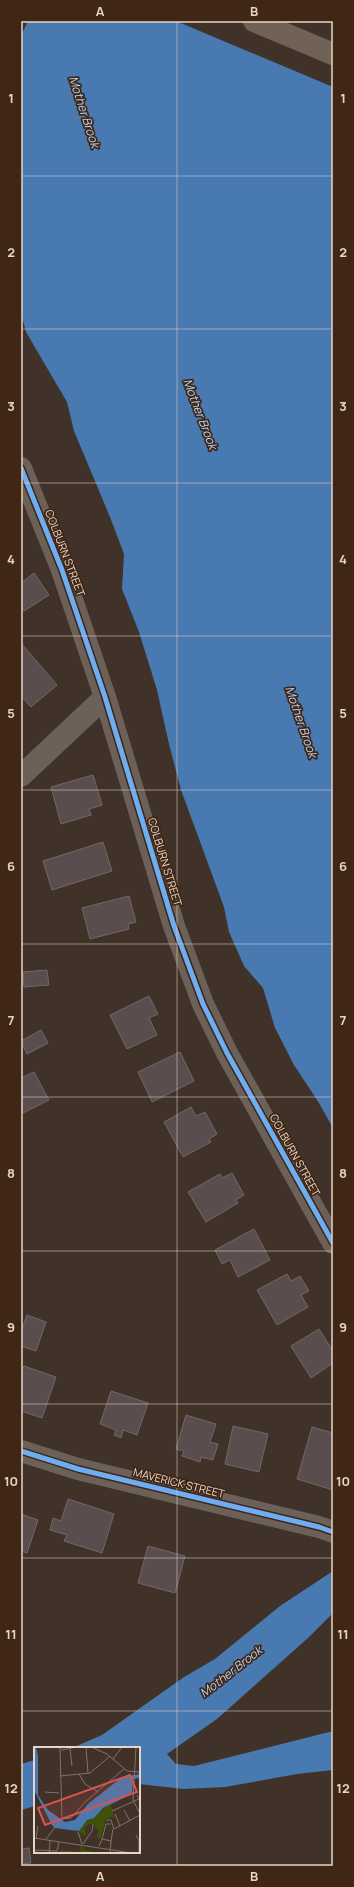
<svg xmlns="http://www.w3.org/2000/svg" width="354" height="1887" viewBox="0 0 354 1887" font-family="Manrope,sans-serif">
<style>
.water{fill:#4879b1}
.building{fill:#594e4d;stroke:#736767}
.lines{fill:none;stroke-linecap:round;stroke-linejoin:round}
.minor{stroke:#6c6159;stroke-width:22}
.major{stroke:#706355;stroke-width:22}
.cycleway-casing{stroke:#402614;stroke-width:8}
.cycleway{stroke:#6dadf4;stroke-width:5}
.grid{fill:none;stroke:#e6d4c9;stroke-width:1;stroke-opacity:0.55}
.labels{text-anchor:middle;stroke-width:3.5;stroke-linejoin:round;paint-order:stroke}
.street-label{font-size:11px;fill:#e6d4c9;stroke:#402614}
.water-label{font-size:12px;font-style:italic;fill:#b8d5f8;stroke:#402614}
.inset-road{fill:none;stroke:#827368;stroke-width:1}
.view{fill:#da5350;fill-opacity:0.15;stroke:#da5350;stroke-width:2}
.inset-edge{fill:none;stroke:#e6d4c9;stroke-width:2}
.neatline{fill:none;stroke:#e6d4c9;stroke-width:1.5}
.grid-label{font-size:13px;text-anchor:middle;font-weight:bold;fill:#e6d4c9}
</style>
<rect width="100%" height="100%" fill="#403228"/>
<!-- water -->
<path class="water" d="M 28,21 L 176,21 L 333,87 L 333,1128 L 319,1103 L 294,1065 L 275,1028 L 263,988 L 244,966 L 229,932 L 224,907 L 181,790 L 169,744 L 157,690 L 139,632 L 122,589 L 124,554 L 110,517 L 74,431 L 67,402 L 26,332 L 21,313 L 21,36 Z
M 333,1571 L 333,1613 L 308,1638 L 217,1719 L 167,1754 L 176,1764 L 194,1766 L 333,1731 L 333,1770 L 297,1774 L 225,1787 L 184,1789 L 139,1784 L 139,1748 L 72,1748 L 102,1735 L 184,1677 L 215,1659 L 280,1606 Z
M 35,1760 L 35,1806 L 21,1810 L 21,1764 Z"/>
<!-- building -->
<path class="building" d="M 34,573 L 49,595 L 24,611 L 21,606 L 21,583 Z
M 21,643 L 57,685 L 31,707 L 21,696 Z
M 93,775 L 102,805 L 89,809 L 91,815 L 61,824 L 51,787 Z
M 103,842 L 112,871 L 52,890 L 43,861 Z
M 129,896 L 136,922 L 128,924 L 129,929 L 90,939 L 82,908 Z
M 47,970 L 49,985 L 24,987 L 23,972 Z
M 149,996 L 158,1014 L 149,1018 L 157,1035 L 127,1049 L 110,1015 Z
M 41,1030 L 48,1043 L 27,1054 L 21,1041 Z
M 180,1052 L 194,1081 L 152,1102 L 138,1072 Z
M 34,1072 L 49,1100 L 23,1113 L 21,1110 L 21,1078 Z
M 191,1107 L 196,1116 L 205,1112 L 217,1134 L 209,1139 L 211,1142 L 183,1157 L 164,1122 Z
M 232,1173 L 244,1195 L 236,1200 L 238,1203 L 206,1222 L 188,1192 L 220,1174 L 222,1178 Z
M 254,1229 L 270,1260 L 238,1277 L 230,1260 L 222,1264 L 215,1250 Z
M 287,1274 L 291,1281 L 300,1276 L 309,1291 L 301,1295 L 308,1307 L 277,1325 L 257,1290 Z
M 27,1315 L 46,1322 L 36,1351 L 21,1346 L 21,1332 Z
M 319,1329 L 333,1351 L 333,1363 L 311,1378 L 291,1346 Z
M 24,1366 L 56,1377 L 42,1418 L 21,1411 L 21,1374 Z
M 111,1391 L 148,1403 L 137,1435 L 123,1430 L 121,1438 L 114,1435 L 116,1430 L 100,1424 Z
M 186,1415 L 216,1424 L 210,1442 L 218,1444 L 213,1460 L 201,1457 L 200,1462 L 182,1456 L 184,1451 L 176,1449 Z
M 233,1426 L 268,1434 L 259,1472 L 225,1464 Z
M 312,1427 L 333,1433 L 333,1490 L 297,1479 Z
M 68,1499 L 114,1514 L 102,1553 L 64,1541 L 67,1535 L 50,1530 L 53,1518 L 61,1521 Z
M 21,1514 L 38,1520 L 27,1553 L 21,1551 Z
M 148,1546 L 185,1556 L 175,1593 L 138,1583 Z
M 29,1848 L 31,1863 L 21,1864 L 21,1849 Z"/>
<g class="lines">
<!-- minor -->
<path class="minor" d="M 21,468 L 62,570 L 105,697 L 174,926 L 203,1004 L 227,1053 L 333,1243
M 21,776 L 105,697
M 21,1451 L 78,1469 L 319,1527 L 333,1532"/>
<!-- major -->
<path class="major" d="M 254,21 L 333,54"/>
<defs>
<path id="cycleway" d="M 21,468 L 62,570 L 105,697 L 174,926 L 203,1004 L 227,1053 L 333,1243
M 21,1451 L 78,1469 L 319,1527 L 333,1532"/>
</defs>
<!-- cycleway casing -->
<use href="#cycleway" class="cycleway-casing"/>
<!-- cycleway -->
<use href="#cycleway" class="cycleway"/>
</g>
<!-- grid -->
<path class="grid" d="M 177,21 L 177,1866M 21,176 L 333,176M 21,329 L 333,329M 21,483 L 333,483M 21,636 L 333,636M 21,790 L 333,790M 21,944 L 333,944M 21,1097 L 333,1097M 21,1251 L 333,1251M 21,1404 L 333,1404M 21,1558 L 333,1558M 21,1711 L 333,1711"/>
<g class="labels">
<!-- street labels -->
<g class="street-label">
<text transform="translate(65 553) rotate(69)" y="4">COLBURN STREET</text>
<text transform="translate(165 862) rotate(73)" y="4">COLBURN STREET</text>
<text transform="translate(295 1155) rotate(61)" y="4">COLBURN STREET</text>
<text transform="translate(179 1483) rotate(14)" y="4">MAVERICK STREET</text>
</g>
<!-- water labels -->
<g class="water-label">
<text transform="translate(84 112) rotate(72)" y="4">Mother Brook</text>
<text transform="translate(200 414) rotate(69)" y="4">Mother Brook</text>
<text transform="translate(301 722) rotate(71)" y="4">Mother Brook</text>
<text transform="translate(231 1672) rotate(-38)" y="4">Mother Brook</text>
</g>
</g>
<!-- overview -->
<g transform="translate(34 1747)">
<rect width="106" height="106" fill="#403228"/>
<path d="M 77,57 L 80,70 L 72,71 L 66,92 L 63,89 L 65,83 L 61,81 L 60,76 L 51,79 L 52,89 L 44,84 L 52,73 ZM 47,98 L 51,103 L 64,106 L 24,106 L 27,103 L 46,105 Z" fill="#405207"/>
<path d="M 0,0 L 2,0 L 4,9 L 4,48 L 14,63 L 31,75 L 41,73 L 54,57 L 88,30 L 106,27 L 106,31 L 99,32 L 98,47 L 69,61 L 60,71 L 53,73 L 45,84 L 21,81 L 18,78 L 1,45 Z" fill="#4879b1"/>
<path class="inset-road" d="M 23,0 L 28,3 L 43,0M 52,0 L 54,26M 57,0 L 73,7 L 93,24 L 106,25M 102,0 L 99,53 L 106,67M 36,2 L 38,19M 79,12 L 88,0M 45,27 L 51,37 L 64,45M 26,29 L 56,26 L 76,9M 11,45 L 25,46M 90,63 L 96,74M 78,64 L 105,52 L 103,48M 81,67 L 86,79M 27,72 L 37,71 L 51,55 L 90,22M 72,73 L 77,73 L 80,82 L 106,68M 44,85 L 48,97M 102,88 L 105,94 L 105,106M 0,91 L 98,106M 2,92 L 4,79M 12,92 L 28,71 L 26,3M 68,92 L 72,77 L 77,77M 77,94 L 79,82M 49,97 L 58,84 L 59,77M 65,99 L 68,92 L 77,94 L 76,106M 2,106 L 2,103 L 23,104 L 25,95M 15,106 L 16,94"/>
<path class="view" d="M 96,28 L 103,45 L 11,78 L 4,61 Z"/>
<rect width="106" height="106" class="inset-edge"/>
</g>
<!-- border -->
<rect width="354" height="1887" fill="none" stroke="#402614" stroke-width="44"/>
<rect x="22" y="22" width="310" height="1843" class="neatline"/>
<g class="grid-label">
<text x="100" y="16">A</text>
<text x="254" y="16">B</text>
<text x="11" y="103">1</text>
<text x="343" y="103">1</text>
<text x="11" y="257">2</text>
<text x="343" y="257">2</text>
<text x="11" y="411">3</text>
<text x="343" y="411">3</text>
<text x="11" y="564">4</text>
<text x="343" y="564">4</text>
<text x="11" y="718">5</text>
<text x="343" y="718">5</text>
<text x="11" y="871">6</text>
<text x="343" y="871">6</text>
<text x="11" y="1025">7</text>
<text x="343" y="1025">7</text>
<text x="11" y="1178">8</text>
<text x="343" y="1178">8</text>
<text x="11" y="1332">9</text>
<text x="343" y="1332">9</text>
<text x="11" y="1486">10</text>
<text x="343" y="1486">10</text>
<text x="11" y="1639">11</text>
<text x="343" y="1639">11</text>
<text x="11" y="1793">12</text>
<text x="343" y="1793">12</text>
<text x="100" y="1881">A</text>
<text x="254" y="1881">B</text>
</g>
</svg>
